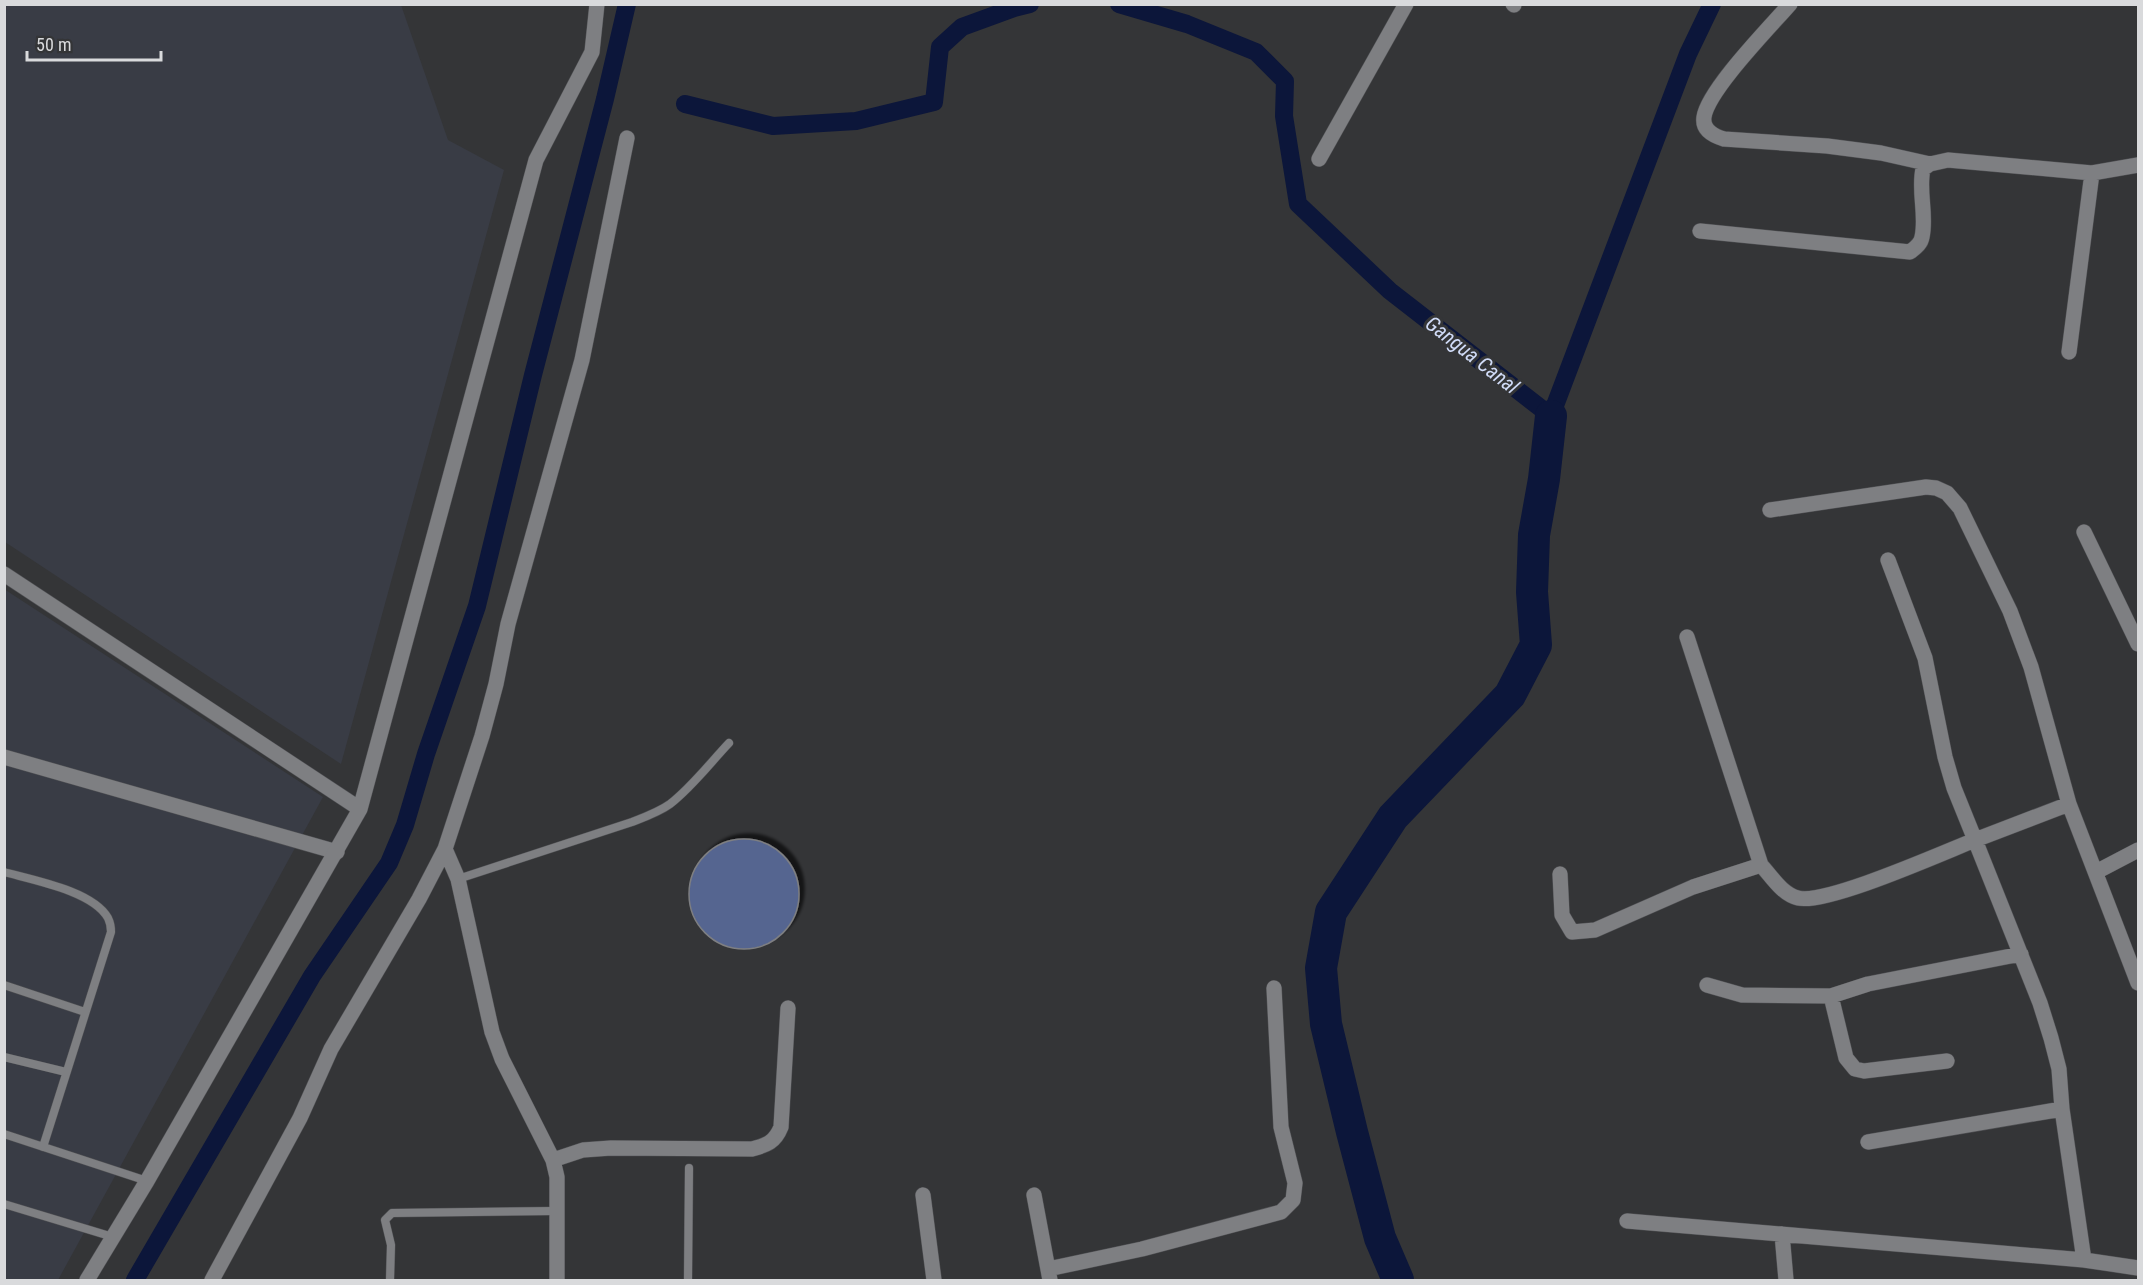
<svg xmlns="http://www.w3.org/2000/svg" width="2143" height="1285" viewBox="0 0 2143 1285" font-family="'Roboto Condensed',sans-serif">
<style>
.built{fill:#393c45}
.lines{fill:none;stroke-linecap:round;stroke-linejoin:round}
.canal{stroke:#0c163a;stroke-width:18}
.river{stroke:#0c163a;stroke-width:32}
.building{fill:#556590;stroke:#7e7f82;stroke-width:1.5;filter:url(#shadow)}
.service-casing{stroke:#505154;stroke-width:9}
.minor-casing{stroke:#505154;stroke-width:16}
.tertiary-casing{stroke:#505154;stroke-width:16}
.service{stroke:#7e7f82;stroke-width:8}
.minor{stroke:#7e7f82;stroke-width:15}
.tertiary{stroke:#7e7f82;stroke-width:15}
.labels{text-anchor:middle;stroke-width:6;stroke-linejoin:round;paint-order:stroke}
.water-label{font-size:21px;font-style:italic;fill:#d0dbf7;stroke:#343537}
</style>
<defs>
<filter id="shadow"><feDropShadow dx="5" dy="-5" stdDeviation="1.5" flood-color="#0009"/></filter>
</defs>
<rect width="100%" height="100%" fill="#343537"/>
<!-- built -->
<path class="built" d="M 4,5 L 401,5 L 448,140 L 504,170 L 341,764 L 5,542 Z
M 4,589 L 323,797 L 58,1280 L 5,1280 Z"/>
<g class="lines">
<!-- canal -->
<path class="canal" d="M 1119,4 L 1187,24 L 1256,52 L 1285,81 L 1284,116 L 1298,204 L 1390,291 L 1551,416 L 1688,54 L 1712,4
M 685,104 L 773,126 L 856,121 L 934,102 L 940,47 L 962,27 L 1014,8 L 1030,4
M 135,1280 L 312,976 L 389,863 L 405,825 L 426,754 L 477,606 L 533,375 L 605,99 L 627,4"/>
<!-- river -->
<path class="river" d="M 1398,1280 L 1380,1238 L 1352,1132 L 1326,1024 L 1321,968 L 1331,912 L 1393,817 L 1510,695 L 1536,645 L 1532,592 L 1534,535 L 1544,479 L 1551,416"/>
</g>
<!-- building -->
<path class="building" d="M689 894a55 55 0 1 1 110 0a55 55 0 1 1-110 0Z"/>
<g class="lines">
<defs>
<path id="service" d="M 4,872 C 33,880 93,891 108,918 C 110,922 111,928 111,932 L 43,1147
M 458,879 L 632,822 C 645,817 659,812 670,804 C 692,787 710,763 729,743
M 4,985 L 85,1012
M 4,1057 L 66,1072
M 4,1134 L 147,1181
M 4,1204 L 113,1237
M 390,1280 L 391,1245 L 385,1220 L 392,1213 L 556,1211
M 688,1280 L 689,1168"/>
<path id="minor" d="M 1513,4 L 1514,5
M 1790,4 C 1770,27 1708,90 1704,117 C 1702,130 1714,136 1724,139 L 1827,146 L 1881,153 L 1930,164
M 1319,159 L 1406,4
M 1700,231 L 1910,252 C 1915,248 1921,244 1922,237 C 1927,215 1918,191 1923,169 L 1930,164 L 1948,160 L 2092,173 L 2138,165
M 2069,352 L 2092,173
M 1770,510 L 1926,487 L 1936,488 L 1947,493 L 1960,508 L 2010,611 L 2031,667 L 2069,804 L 2138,983
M 2084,532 L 2138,644
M 1687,637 L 1761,865 C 1772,877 1782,894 1798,898 C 1826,905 1942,853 1975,840 L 1954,788 L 1945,757 L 1925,658 L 1888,560
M 4,757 L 337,852
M 2069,804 L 1975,840 L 2040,1003 L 2051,1038 L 2059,1069 L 2062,1109 L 2084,1260 L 2138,1268
M 445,849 L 458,879 L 492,1032 L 502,1059 L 553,1160 L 557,1177 L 557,1280
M 2096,872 L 2138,850
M 1560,874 L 1562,915 L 1572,932 L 1595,930 L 1693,887 L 1761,865
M 1707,985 L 1742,995 L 1831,996 L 1868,984 L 2021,954
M 1831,996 L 1846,1058 L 1855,1069 L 1864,1071 L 1947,1061
M 1868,1142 L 2062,1109
M 553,1160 L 583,1150 L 611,1148 L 752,1149 C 767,1145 775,1142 781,1127 L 788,1008
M 923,1195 L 934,1280
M 1034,1195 L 1050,1280
M 1627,1221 L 2084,1260
M 1782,1234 L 1786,1280
M 1048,1269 L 1142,1249 L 1281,1212 L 1293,1200 L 1295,1183 L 1281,1127 L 1274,988
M 212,1280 L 300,1118 L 331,1049 L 419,899 L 445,849 L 482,736 L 496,684 L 508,624 L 582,360 L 627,138"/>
<path id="tertiary" d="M 4,574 L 360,809
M 87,1280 L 147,1181 L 360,809 L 536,160 L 592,52 L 597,4"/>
</defs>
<!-- service casing -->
<use href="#service" class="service-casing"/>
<!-- minor casing -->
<use href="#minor" class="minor-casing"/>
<!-- tertiary casing -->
<use href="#tertiary" class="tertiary-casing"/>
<!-- service -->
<use href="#service" class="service"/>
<!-- minor -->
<use href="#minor" class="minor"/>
<!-- tertiary -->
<use href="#tertiary" class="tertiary"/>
</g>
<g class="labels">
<!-- water labels -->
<g class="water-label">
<text transform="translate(1472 355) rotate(38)" y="7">Gangua Canal</text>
</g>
</g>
<!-- border -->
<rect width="2143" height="1285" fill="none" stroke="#d9dadc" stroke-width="12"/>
<!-- scale -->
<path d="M27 51v9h134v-9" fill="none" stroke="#d9dadc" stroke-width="3"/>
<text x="36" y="51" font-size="18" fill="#d9dadc" stroke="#343537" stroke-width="4.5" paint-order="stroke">50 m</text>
</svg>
